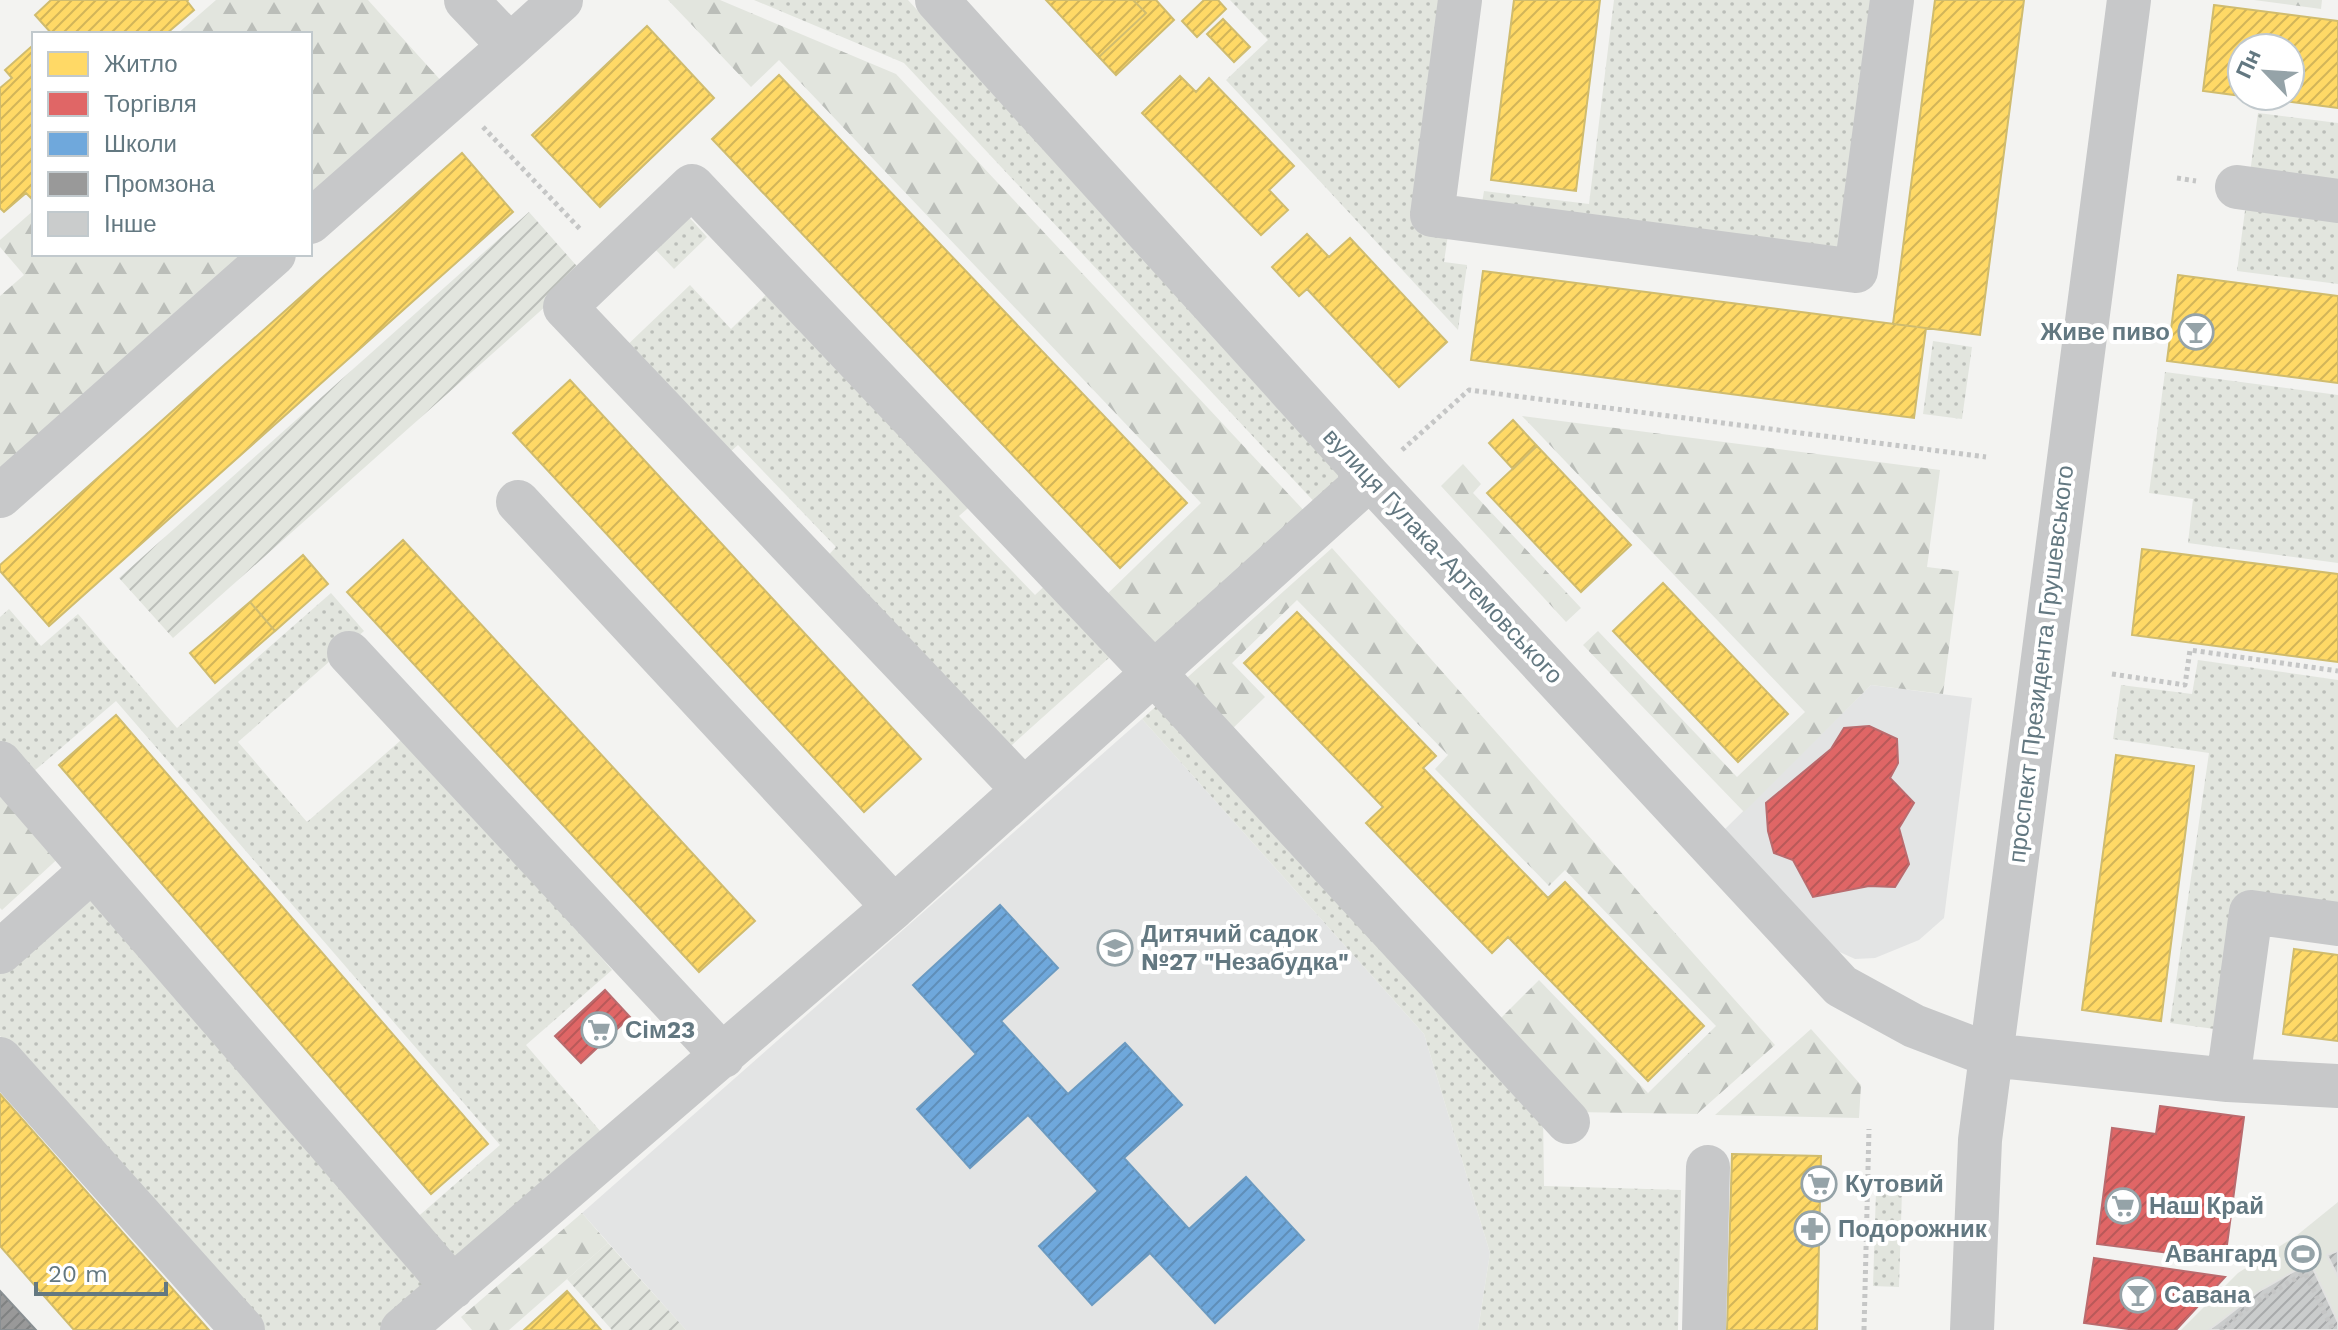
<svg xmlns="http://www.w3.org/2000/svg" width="2338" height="1330" viewBox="0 0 2338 1330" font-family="'Work Sans',sans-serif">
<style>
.built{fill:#e3e4e4}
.grass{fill:url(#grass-dots)}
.forest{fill:url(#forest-firs)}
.garden{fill:url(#garden-furrows)}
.pitch{fill:#e2e5de}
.homes{fill:url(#homes-hatch);stroke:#d0bc6e;stroke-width:2}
.shops{fill:url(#shops-hatch);stroke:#ba6b6e;stroke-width:2}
.schools{fill:url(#schools-hatch);stroke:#6b9ac1;stroke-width:2}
.industry{fill:url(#industry-hatch);stroke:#898f92;stroke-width:2}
.building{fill:url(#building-hatch);stroke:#e2e2e1;stroke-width:2}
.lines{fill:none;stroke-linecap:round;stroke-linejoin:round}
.path{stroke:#c5c6c6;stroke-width:5;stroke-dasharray:4 4;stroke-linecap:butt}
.minor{stroke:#c7c8c9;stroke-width:44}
.labels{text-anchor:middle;stroke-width:8;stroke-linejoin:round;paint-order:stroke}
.poi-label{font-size:24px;font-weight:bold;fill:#637881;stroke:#fff;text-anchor:start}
.street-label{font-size:24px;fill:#637881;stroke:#fff}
</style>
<defs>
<pattern id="grass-dots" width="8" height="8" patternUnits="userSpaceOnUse" patternTransform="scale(2)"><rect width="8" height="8" fill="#e2e5de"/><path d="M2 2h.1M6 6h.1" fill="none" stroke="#bbbeb9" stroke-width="1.8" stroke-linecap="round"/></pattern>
<pattern id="forest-firs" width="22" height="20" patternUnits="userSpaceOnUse" patternTransform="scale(2)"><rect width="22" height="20" fill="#e2e5de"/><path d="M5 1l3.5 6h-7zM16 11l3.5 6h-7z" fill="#bbbeb9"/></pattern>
<pattern id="garden-furrows" width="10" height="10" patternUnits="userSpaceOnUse" patternTransform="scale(2)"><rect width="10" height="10" fill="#e2e5de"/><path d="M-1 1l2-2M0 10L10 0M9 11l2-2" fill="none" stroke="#bbbeb9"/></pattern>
<pattern id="homes-hatch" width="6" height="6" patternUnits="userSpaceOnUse" patternTransform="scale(2)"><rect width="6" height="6" fill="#ffd966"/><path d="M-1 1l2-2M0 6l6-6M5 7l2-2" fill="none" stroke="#d2b559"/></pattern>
<pattern id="shops-hatch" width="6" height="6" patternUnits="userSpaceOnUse" patternTransform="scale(2)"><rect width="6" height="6" fill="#e06666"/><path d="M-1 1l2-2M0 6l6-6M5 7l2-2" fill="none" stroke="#b95959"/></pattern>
<pattern id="schools-hatch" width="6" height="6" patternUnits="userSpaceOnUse" patternTransform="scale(2)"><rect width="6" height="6" fill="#6fa8dc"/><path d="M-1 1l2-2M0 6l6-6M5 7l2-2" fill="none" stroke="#5f8eb8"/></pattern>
<pattern id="industry-hatch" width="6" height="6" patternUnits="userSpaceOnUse" patternTransform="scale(2)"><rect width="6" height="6" fill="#999"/><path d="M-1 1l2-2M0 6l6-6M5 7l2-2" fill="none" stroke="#808282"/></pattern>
<pattern id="building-hatch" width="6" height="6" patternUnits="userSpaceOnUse" patternTransform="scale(2)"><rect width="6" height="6" fill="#cacccc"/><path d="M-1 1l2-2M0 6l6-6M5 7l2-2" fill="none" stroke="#a8aaab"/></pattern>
</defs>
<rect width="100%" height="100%" fill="#f3f3f1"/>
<!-- built -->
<path class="built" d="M 1871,685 L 1972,698 L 1944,918 L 1919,940 L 1875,958 L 1855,959 L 1833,949 L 1723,831 Z
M 1142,719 L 1424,1034 L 1490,1253 L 1478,1330 L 686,1330 L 582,1213 Z"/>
<!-- grass -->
<path class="grass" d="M 754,0 L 908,0 L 1346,483 L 1319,507 L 904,63 Z
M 1230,0 L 1450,0 L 1448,235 L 1444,262 L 1467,265 L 1458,330 L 1226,80 L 1268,40 Z
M 1614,0 L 1881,0 L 1849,255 L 1481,209 L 1484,191 L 1589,204 Z
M 2258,113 L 2338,123 L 2338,284 L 2237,271 Z
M 688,216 L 707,237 L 674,269 L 654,248 Z
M 690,285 L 731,329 L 773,288 L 976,501 L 959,516 L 1035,595 L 1052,579 L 1120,648 L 1003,753 L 821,563 L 836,547 L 738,445 L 722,459 L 620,352 Z
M 1933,341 L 1972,347 L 1962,419 L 1923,414 Z
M 2165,372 L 2338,395 L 2338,563 L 2188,543 L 2193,499 L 2149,493 Z
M 331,593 L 364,631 L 238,742 L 307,822 L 408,734 L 612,970 L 526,1045 L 607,1139 L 455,1268 L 413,1221 L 500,1145 L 116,701 L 26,778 L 0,748 L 0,617 L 9,609 L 41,646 L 78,614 L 177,728 Z
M 2198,660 L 2338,680 L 2338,915 L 2241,901 L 2222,1030 L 2170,1023 L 2209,753 L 2113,739 L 2121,685 L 2192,694 Z
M 1163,700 L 1543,1113 L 1544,1186 L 1681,1190 L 1678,1330 L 1478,1330 L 1490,1253 L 1424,1034 L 1142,719 Z
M 93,889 L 435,1285 L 382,1330 L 263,1330 L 0,1036 L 0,972 Z
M 1876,1191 L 1902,1191 L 1899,1287 L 1873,1286 Z"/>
<!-- forest -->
<path class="forest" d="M 216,0 L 368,0 L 444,84 L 310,202 L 310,34 L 177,34 Z
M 668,0 L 720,0 L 896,74 L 1309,516 L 1155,656 L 1101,600 L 1201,503 L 779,60 L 751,87 Z
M 2254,0 L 2322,0 L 2321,9 Z
M 34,210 L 34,254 L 251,254 L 0,476 L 0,296 L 24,275 L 0,247 L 0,240 Z
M 1522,416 L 1940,470 L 1927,567 L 1959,571 L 1943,694 L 1871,685 L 1744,812 L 1583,645 L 1598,631 L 1737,777 L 1805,712 Z
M 1463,464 L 1481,484 L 1473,493 L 1581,608 L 1566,622 L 1441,486 Z
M 1332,548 L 1775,1045 L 1697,1114 L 1573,1112 L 1494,1025 L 1539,980 L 1648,1093 L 1716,1026 L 1565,870 L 1549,886 L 1435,769 L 1448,755 L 1297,600 L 1232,663 L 1265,697 L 1227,734 L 1180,684 Z
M 0,780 L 64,853 L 2,910 L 0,908 Z
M 1811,1029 L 1861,1085 L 1859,1118 L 1715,1115 Z
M 582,1213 L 608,1243 L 509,1330 L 472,1330 L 461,1317 Z"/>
<!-- garden -->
<path class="garden" d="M 529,212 L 583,273 L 173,638 L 119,578 Z
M 608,1243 L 686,1330 L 612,1330 L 567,1279 Z"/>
<!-- pitch -->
<path class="pitch" d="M 2338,1202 L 2338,1330 L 2181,1330 L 2238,1273 L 2296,1236 Z"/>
<!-- homes -->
<path class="homes" d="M 51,0 L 188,0 L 187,1 L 194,10 L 166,34 L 52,34 L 35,15 Z
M 1046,0 L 1133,0 L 1146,13 L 1099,57 Z
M 1133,0 L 1156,0 L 1174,20 L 1116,75 L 1099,57 L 1146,13 Z
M 1204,0 L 1218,0 L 1226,9 L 1197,37 L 1182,21 Z
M 1514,0 L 1600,0 L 1576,191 L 1491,180 Z
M 1935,0 L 2024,0 L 1980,335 L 1893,324 Z
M 2214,5 L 2338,21 L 2338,108 L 2244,96 L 2290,96 L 2290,48 L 2242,48 L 2242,96 L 2203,91 Z
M 1223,19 L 1250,47 L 1234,62 L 1207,34 Z
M 647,26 L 714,98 L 600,207 L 532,135 Z
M 32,46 L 34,48 L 34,201 L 26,193 L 4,212 L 0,208 L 0,88 L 12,78 L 5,70 Z
M 779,75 L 1187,503 L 1120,568 L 712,139 Z
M 1180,76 L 1196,92 L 1209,78 L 1294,166 L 1269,190 L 1288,210 L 1261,235 L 1142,113 Z
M 462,153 L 513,212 L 49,626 L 0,571 L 0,565 Z
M 1307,234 L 1329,257 L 1350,238 L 1447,342 L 1399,387 L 1307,289 L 1299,296 L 1272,267 Z
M 1483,271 L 1926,328 L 1914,418 L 1471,360 Z
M 2178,275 L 2338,296 L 2338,383 L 2167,361 Z
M 570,380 L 921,759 L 864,812 L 513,433 Z
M 1513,420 L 1537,446 L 1513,469 L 1489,443 Z
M 1537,446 L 1631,545 L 1581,592 L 1487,493 Z
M 403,540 L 755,921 L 699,972 L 347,592 Z
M 2142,549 L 2338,574 L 2338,662 L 2132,635 Z
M 303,555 L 328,584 L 275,631 L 250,602 Z
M 1663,583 L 1788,714 L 1738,762 L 1613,631 Z
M 250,602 L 275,631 L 215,683 L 190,653 Z
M 1297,612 L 1436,756 L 1423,768 L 1548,898 L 1565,882 L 1704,1026 L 1648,1081 L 1508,937 L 1492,953 L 1392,850 L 1366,823 L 1383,807 L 1244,663 Z
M 116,715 L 488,1144 L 431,1194 L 59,765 Z
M 2116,755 L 2194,766 L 2161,1021 L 2082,1010 Z
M 2294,949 L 2338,955 L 2338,1041 L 2283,1034 Z
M 0,1094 L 209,1330 L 74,1330 L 0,1246 Z
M 1732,1154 L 1821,1156 L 1817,1330 L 1727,1330 Z
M 567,1291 L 601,1330 L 524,1330 Z"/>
<!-- shops -->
<path class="shops" d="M 1869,726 L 1897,739 L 1898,763 L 1890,778 L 1914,803 L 1899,828 L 1909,864 L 1895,887 L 1869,886 L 1813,897 L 1793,860 L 1774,853 L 1768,831 L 1766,803 L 1831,749 L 1844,728 Z
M 605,990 L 630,1017 L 581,1063 L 555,1036 Z
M 2160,1106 L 2244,1117 L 2225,1260 L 2097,1244 L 2112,1128 L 2156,1134 Z
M 2094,1258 L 2225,1277 L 2176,1330 L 2136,1330 L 2084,1323 Z"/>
<!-- schools -->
<path class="schools" d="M 1000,905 L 1058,968 L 1001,1021 L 1068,1094 L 1125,1043 L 1182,1105 L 1124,1158 L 1189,1229 L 1246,1177 L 1304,1240 L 1215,1323 L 1150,1253 L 1092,1305 L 1039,1246 L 1098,1191 L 1028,1115 L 970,1168 L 917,1109 L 976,1054 L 913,985 Z"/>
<!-- industry -->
<path class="industry" d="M 0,1291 L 36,1330 L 0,1330 Z"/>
<!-- building -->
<path class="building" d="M 2338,1251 L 2338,1277 L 2327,1255 Z
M 2310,1262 L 2338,1322 L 2338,1330 L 2209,1330 L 2258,1292 Z"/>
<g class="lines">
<!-- path -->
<path class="path" d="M 483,127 L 581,230
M 2177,178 L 2196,181
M 1402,450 L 1469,390 L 1986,457
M 2112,674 L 2185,685 L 2190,650 L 2338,671
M 1864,1330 L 1869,1129
M 2220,1330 L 2251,1305 L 2305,1273 L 2333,1330"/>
<!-- minor -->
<path class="minor" d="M 466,0 L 510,46 L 561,0
M 937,0 L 1370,478 L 1841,986 L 1914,1026 L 1990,1055 L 2228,1080 L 2338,1086
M 1460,0 L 1432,215 L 1856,271 L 1892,0
M 2237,187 L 2338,201
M 310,222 L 510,46
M 0,496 L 274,254
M 518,502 L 894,907
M 349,653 L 723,1056
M 0,763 L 453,1287
M 1024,790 L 565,307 L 692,186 L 1154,673 L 1568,1122
M 0,952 L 92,870
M 0,1059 L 243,1330
M 2228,1080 L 2251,912 L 2338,924
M 402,1330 L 894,907 L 1370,478
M 1704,1330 L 1708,1167
M 1972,1330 L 1980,1140 L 2129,0"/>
</g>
<!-- icons -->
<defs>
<symbol id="bar-ring" viewBox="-11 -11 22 22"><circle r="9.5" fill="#fff" stroke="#95a3a8" stroke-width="1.5"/><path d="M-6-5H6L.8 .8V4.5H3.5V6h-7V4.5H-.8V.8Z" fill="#95a3a8"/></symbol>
<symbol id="school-ring" viewBox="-11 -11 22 22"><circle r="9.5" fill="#fff" stroke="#95a3a8" stroke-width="1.5"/><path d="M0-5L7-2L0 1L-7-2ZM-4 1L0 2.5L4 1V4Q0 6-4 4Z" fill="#95a3a8"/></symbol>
<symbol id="supermarket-ring" viewBox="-11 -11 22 22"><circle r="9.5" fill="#fff" stroke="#95a3a8" stroke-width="1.5"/><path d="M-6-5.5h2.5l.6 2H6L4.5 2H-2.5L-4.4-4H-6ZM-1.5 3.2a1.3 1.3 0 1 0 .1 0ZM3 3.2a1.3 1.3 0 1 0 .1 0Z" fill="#95a3a8"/></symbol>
<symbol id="pharmacy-ring" viewBox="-11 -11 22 22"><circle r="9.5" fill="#fff" stroke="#95a3a8" stroke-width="1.5"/><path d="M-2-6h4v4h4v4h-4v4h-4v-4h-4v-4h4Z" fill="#95a3a8"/></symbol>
<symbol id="stadium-ring" viewBox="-11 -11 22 22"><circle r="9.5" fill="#fff" stroke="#95a3a8" stroke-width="1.5"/><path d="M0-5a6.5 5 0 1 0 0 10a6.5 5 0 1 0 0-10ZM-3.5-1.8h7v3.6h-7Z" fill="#95a3a8"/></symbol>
</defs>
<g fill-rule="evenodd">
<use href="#bar-ring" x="2176" y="312" width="40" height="40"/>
<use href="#school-ring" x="1095" y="928" width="40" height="40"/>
<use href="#supermarket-ring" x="579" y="1010" width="40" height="40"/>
<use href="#supermarket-ring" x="1799" y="1164" width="40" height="40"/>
<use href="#supermarket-ring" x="2103" y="1186" width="40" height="40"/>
<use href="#pharmacy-ring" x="1792" y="1209" width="40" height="40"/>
<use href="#stadium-ring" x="2283" y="1234" width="40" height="40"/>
<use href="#bar-ring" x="2118" y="1275" width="40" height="40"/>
</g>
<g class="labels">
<!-- poi labels -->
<g class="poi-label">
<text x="2170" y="340" text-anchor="end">Живе пиво</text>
<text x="1141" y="942">Дитячий садок<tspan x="1141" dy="28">№27 "Незабудка"</tspan></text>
<text x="625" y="1038">Сім23</text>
<text x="1845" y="1192">Кутовий</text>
<text x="2149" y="1214">Наш Край</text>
<text x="1838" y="1237">Подорожник</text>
<text x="2277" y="1262" text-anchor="end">Авангард</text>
<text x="2164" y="1303">Савана</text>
</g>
<!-- street labels -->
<g class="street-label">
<text transform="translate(1443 556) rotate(47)" y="8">вулиця Гулака-Артемовського</text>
<text transform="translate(2041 664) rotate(-83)" y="8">проспект Президента Грушевського</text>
</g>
</g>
<!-- legend -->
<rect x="32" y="32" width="280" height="224" fill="#ffffff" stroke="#c1c9cd" stroke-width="2"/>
<rect x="48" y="52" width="40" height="24" fill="#ffd966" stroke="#c1c9cd" stroke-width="2"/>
<text x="104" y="72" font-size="24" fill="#637881">Житло</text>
<rect x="48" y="92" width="40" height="24" fill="#e06666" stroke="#c1c9cd" stroke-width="2"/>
<text x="104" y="112" font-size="24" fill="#637881">Торгівля</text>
<rect x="48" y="132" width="40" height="24" fill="#6fa8dc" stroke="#c1c9cd" stroke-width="2"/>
<text x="104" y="152" font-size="24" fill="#637881">Школи</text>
<rect x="48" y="172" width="40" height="24" fill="#999999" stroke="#c1c9cd" stroke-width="2"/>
<text x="104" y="192" font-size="24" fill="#637881">Промзона</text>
<rect x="48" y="212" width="40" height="24" fill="#cacccc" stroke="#c1c9cd" stroke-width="2"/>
<text x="104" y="232" font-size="24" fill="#637881">Інше</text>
<!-- north arrow -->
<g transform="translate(2266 72) rotate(295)"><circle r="38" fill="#ffffff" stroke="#c1c9cd" stroke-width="2"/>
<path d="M0-6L14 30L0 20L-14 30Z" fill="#95a3a8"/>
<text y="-12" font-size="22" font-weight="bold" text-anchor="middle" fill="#637881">Пн</text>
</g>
<!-- scale -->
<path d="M36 1282v12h130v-12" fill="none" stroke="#637881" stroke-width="4"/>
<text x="48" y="1282" font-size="24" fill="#637881" stroke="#ffffff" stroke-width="6" paint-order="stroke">20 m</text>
</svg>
